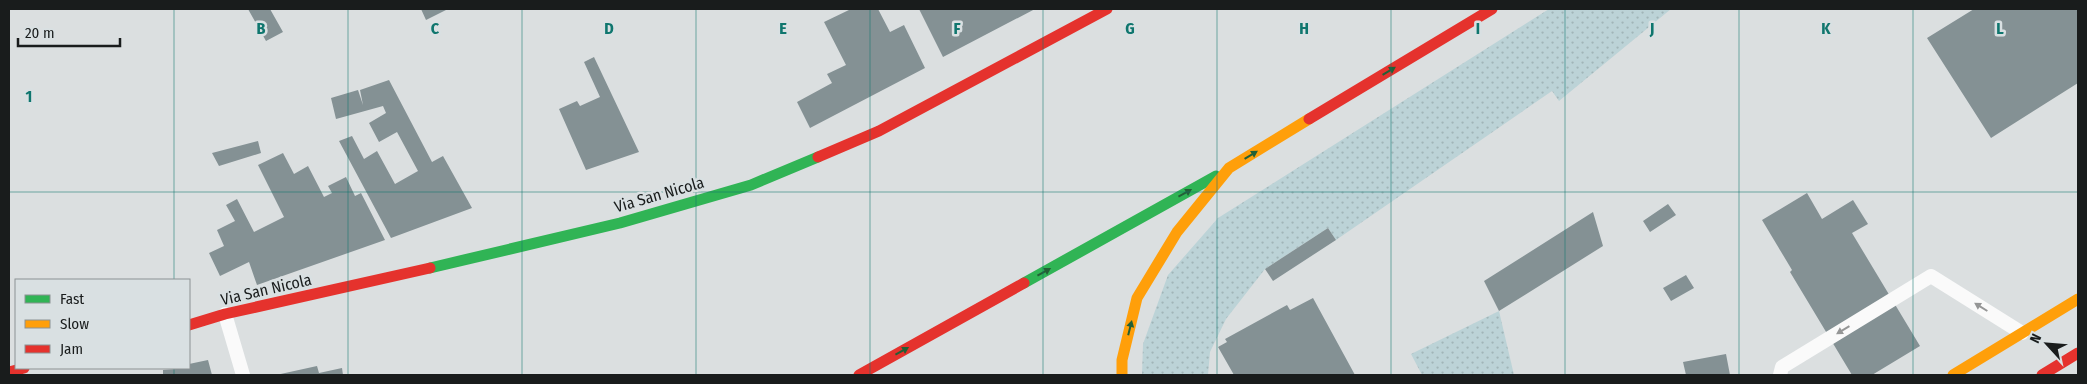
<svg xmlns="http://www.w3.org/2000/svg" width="2087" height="384" viewBox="0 0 2087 384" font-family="'Fira Sans Condensed',sans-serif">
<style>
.grass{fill:url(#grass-dots)}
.building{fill:#849194}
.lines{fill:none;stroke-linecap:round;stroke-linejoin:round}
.lane{stroke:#fafafa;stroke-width:14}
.fast{stroke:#30b455;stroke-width:11}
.slow{stroke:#ff9f0a;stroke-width:11}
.jam{stroke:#e5322d;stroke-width:11}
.oneway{fill:#236036}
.oneway2{fill:#959696}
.grid{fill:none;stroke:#0f766e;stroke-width:1;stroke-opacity:0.55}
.labels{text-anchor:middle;stroke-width:5;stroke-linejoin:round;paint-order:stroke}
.street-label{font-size:16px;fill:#191c1c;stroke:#d9e0e2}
.grid-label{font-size:16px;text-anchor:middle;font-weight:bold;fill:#0f766e;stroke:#d9e0e2;stroke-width:5;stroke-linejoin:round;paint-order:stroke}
</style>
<defs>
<pattern id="grass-dots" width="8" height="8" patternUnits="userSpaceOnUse" patternTransform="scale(1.25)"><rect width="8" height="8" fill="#bcd3d7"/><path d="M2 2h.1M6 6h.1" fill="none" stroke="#a1b5b8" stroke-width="1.8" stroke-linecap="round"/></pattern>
</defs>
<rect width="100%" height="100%" fill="#dbdfe0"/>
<!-- grass -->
<path class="grass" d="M 1549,9 L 1671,9 L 1559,101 L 1552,91 L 1336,240 L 1328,228 L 1265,269 L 1226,319 L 1210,352 L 1208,375 L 1142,375 L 1143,344 L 1168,275 L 1218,218 Z
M 1499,311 L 1514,375 L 1422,375 L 1411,354 Z"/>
<!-- building -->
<path class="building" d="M 248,9 L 270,9 L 283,32 L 266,41 Z
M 421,9 L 448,9 L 426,20 Z
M 851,9 L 878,9 L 890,32 L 904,25 L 925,68 L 810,128 L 797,102 L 832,83 L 827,74 L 846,65 L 824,22 Z
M 919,9 L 1035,9 L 943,57 Z
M 1974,9 L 2078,9 L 2078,83 L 1991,138 L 1927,38 Z
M 594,57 L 639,152 L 586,170 L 559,109 L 577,101 L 580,106 L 600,97 L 584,62 Z
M 389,80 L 432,162 L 443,156 L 472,208 L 391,238 L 339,141 L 352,136 L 364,159 L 377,151 L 395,184 L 418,171 L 397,132 L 379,142 L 369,123 L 386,113 L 383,106 L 336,119 L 331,98 L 358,90 L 363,105 L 360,90 Z
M 258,141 L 261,153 L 219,166 L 212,153 Z
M 283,153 L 294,174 L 308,166 L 324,197 L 332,193 L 328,186 L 346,177 L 355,196 L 361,193 L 385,240 L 257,285 L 249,262 L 220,276 L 209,253 L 224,246 L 217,230 L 235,221 L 226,205 L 237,199 L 254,232 L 284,217 L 258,165 Z
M 1807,193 L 1822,219 L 1853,200 L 1868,224 L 1852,233 L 1920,346 L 1872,375 L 1852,375 L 1790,272 L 1792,270 L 1762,220 Z
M 1668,204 L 1676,215 L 1650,232 L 1643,221 Z
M 1593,212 L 1603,246 L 1499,311 L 1484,281 Z
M 1328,228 L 1336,240 L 1273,281 L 1265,269 Z
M 1686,275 L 1694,288 L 1671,301 L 1663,288 Z
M 1313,298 L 1355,375 L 1234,375 L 1218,347 L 1227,342 L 1225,339 L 1287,305 L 1290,310 Z
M 1726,354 L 1730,375 L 1686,375 L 1683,362 Z
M 208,360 L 212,375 L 163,375 L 163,370 L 189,368 L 189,364 Z
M 317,366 L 319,373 L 342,368 L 343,375 L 276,375 Z"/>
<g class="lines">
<!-- lane -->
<path class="lane" d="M 225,314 L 243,375
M 1780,375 L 1782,367 L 1931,276 L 2022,333"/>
<!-- fast -->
<path class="fast" d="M 430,268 L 620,223 L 751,185 L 818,157
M 1024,283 L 1216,176"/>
<!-- slow -->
<path class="slow" d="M 1122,375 L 1122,360 L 1137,298 L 1177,232 L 1229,168 L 1309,119
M 1953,375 L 2078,299"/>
<!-- jam -->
<path class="jam" d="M 1309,119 L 1492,9
M 818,157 L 879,131 L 1107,9
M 189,325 L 225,314 L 430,268
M 9,372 L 24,368
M 859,375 L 1024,283
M 2042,375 L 2078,353"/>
</g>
<!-- one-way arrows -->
<defs><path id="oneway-solid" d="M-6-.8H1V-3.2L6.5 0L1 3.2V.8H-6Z" transform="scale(1.25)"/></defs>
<g class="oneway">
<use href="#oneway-solid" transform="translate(1389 71) rotate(-31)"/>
<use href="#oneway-solid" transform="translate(1251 155) rotate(-31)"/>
<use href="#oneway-solid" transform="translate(1185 193) rotate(-29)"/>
<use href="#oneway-solid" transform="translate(1044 272) rotate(-29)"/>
<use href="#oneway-solid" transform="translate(1130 328) rotate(-76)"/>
<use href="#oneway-solid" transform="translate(902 351) rotate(-29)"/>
</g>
<g class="oneway2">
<use href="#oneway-solid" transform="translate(1981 307) rotate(-148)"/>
<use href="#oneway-solid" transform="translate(1843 330) rotate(149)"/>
</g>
<!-- grid -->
<path class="grid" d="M 174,9 L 174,280M 348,9 L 348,375M 522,9 L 522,375M 696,9 L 696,375M 870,9 L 870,375M 1043,9 L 1043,375M 1217,9 L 1217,375M 1391,9 L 1391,375M 1565,9 L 1565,375M 1739,9 L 1739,375M 1913,9 L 1913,375M 9,192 L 2078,192M 174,368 L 174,375"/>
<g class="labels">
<!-- street labels -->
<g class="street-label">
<text transform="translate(659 194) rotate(-16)" y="6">Via San Nicola</text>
<text transform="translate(266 289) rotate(-13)" y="6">Via San Nicola</text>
</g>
</g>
<g class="grid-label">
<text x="261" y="34">B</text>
<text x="435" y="34">C</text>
<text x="609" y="34">D</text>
<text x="783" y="34">E</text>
<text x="957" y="34">F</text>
<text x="1130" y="34">G</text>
<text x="1304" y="34">H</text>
<text x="1478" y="34">I</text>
<text x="1652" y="34">J</text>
<text x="1826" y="34">K</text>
<text x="2000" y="34">L</text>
<text x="29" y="102">1</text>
</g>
<!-- border -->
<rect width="2087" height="384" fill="none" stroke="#191c1c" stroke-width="20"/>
<!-- legend -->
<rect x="15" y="279" width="175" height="90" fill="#d9e0e2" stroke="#8c9293"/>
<rect x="25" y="295" width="25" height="8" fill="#30b455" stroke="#8c9293"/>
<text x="60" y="304" font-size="15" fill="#191c1c">Fast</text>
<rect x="25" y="320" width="25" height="8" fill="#ff9f0a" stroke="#8c9293"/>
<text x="60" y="329" font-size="15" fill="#191c1c">Slow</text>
<rect x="25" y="345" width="25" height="8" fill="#e5322d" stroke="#8c9293"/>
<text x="60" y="354" font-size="15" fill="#191c1c">Jam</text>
<!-- north arrow -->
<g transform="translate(2047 344) rotate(296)" stroke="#d9e0e2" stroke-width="4" paint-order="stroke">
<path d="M0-4L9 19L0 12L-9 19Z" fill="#191c1c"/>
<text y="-8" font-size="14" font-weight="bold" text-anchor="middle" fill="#191c1c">N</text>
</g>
<!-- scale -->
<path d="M18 38v8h102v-8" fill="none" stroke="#191c1c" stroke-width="2.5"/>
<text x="25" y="38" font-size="15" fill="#191c1c" stroke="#d9e0e2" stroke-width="4" paint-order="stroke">20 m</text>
</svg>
